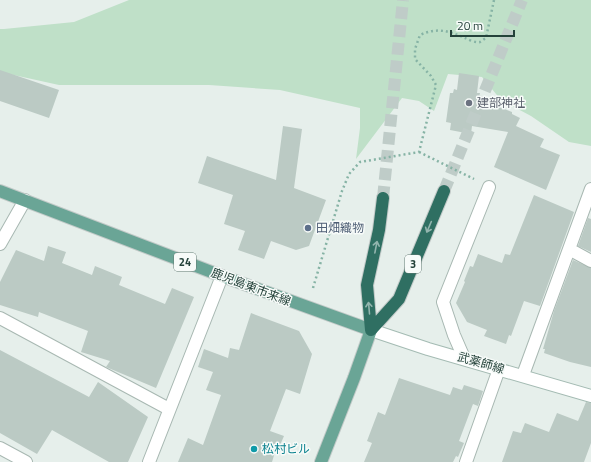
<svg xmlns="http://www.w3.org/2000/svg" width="591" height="462" viewBox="0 0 591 462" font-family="'Titillium Web','Noto Sans JP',sans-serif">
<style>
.green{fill:#bfe0c8}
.building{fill:#bbcac4}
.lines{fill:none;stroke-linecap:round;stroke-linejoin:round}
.highway-tunnel{stroke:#bfccc8;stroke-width:12;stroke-dasharray:12 6;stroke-linecap:butt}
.street-casing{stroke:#a8b8b2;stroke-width:14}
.secondary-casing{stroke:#a4bbb3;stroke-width:14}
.primary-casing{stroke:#c2cac8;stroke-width:14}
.highway-casing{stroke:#c2cac8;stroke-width:14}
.path{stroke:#86b3a5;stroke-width:2.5;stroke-dasharray:2 3;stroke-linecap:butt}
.street{stroke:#fff;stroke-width:12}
.secondary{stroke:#fff;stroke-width:12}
.primary{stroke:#6aa596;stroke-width:12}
.highway{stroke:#2f6f62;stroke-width:12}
.oneway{stroke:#93b5ae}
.worship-dot{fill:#6b7280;stroke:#f7fbf9;stroke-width:1.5}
.service-dot{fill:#5c6f8a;stroke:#f7fbf9;stroke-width:1.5}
.culture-dot{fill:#0f9aa8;stroke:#f7fbf9;stroke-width:1.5}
.labels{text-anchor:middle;stroke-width:3;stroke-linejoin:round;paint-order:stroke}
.shield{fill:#f7fbf9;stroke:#637a73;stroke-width:1}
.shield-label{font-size:11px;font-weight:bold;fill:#24423a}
.worship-label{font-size:12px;fill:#5b616d;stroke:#f7fbf9;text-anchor:start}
.service-label{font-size:12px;fill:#4e5e75;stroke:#f7fbf9;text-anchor:start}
.street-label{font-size:12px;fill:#24423a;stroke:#f7fbf9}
.culture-label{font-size:12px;fill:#0d838f;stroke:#f7fbf9;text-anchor:start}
</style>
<rect width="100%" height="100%" fill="#e6efeb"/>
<!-- green -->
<path class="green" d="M 129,0 L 591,0 L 591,146 L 569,142 L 531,116 L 501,100 L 482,77 L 448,74 L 434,111 L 419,101 L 402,98 L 356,159 L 360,128 L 360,108 L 280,90 L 209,85 L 59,85 L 0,72 L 0,29 L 4,29 L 74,22 Z"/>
<!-- building -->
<path class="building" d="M 0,70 L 59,90 L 49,118 L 0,101 Z
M 459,73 L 479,76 L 477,93 L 480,93 L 479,97 L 483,98 L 482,102 L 492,104 L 512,112 L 512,114 L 520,118 L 516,126 L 544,139 L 540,147 L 560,155 L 546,190 L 494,167 L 508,132 L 472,126 L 471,134 L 450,130 L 451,123 L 446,122 L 450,93 L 453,93 L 454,89 L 457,90 Z
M 283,126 L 302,129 L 294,188 L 326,200 L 309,246 L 296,250 L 271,241 L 264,259 L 238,250 L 245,231 L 224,224 L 233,195 L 198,183 L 207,156 L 276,180 Z
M 534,195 L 574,212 L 540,306 L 524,301 L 511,336 L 509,335 L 506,344 L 484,336 L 487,330 L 467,322 L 456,303 L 465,282 L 464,281 L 470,266 L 473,267 L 478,254 L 502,263 L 505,254 L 510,255 Z
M 588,218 L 591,219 L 591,252 L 578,246 Z
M 48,246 L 66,252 L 62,263 L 92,275 L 95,266 L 122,277 L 119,285 L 165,304 L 172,288 L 194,297 L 156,388 L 106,367 L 110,361 L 81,352 L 88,331 L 39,312 L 38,317 L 0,305 L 0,282 L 16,250 L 44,261 Z
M 573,260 L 591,268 L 591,367 L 570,362 L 544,353 L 545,349 L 543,349 L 554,311 Z
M 251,313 L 299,331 L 312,354 L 300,394 L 286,389 L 270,431 L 284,436 L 277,452 L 275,452 L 272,462 L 178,462 L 188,438 L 203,445 L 221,395 L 206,390 L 213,372 L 198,367 L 204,349 L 228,358 L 230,348 L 239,350 Z
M 0,350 L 89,397 L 98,382 L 148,417 L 128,462 L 109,462 L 52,430 L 37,454 L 0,433 Z
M 399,378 L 450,395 L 453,387 L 462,390 L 464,385 L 483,391 L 478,406 L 473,404 L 459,441 L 464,443 L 458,457 L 456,456 L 453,462 L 364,462 L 372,443 L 367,441 L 378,412 L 385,415 Z
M 586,402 L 591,403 L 591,443 L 584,462 L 502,462 L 513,431 L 521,433 L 525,423 L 549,432 L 557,413 L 578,421 Z"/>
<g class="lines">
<!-- highway-tunnel -->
<path class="highway-tunnel" d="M 444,191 L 522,0
M 383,198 L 403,0"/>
<defs>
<path id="street" d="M 0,244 L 25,200
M 569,249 L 591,261
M 0,318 L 169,409
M 464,358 L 454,335 L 443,302 L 489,187
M 523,375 L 591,189
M 0,448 L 26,462
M 149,462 L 222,276
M 466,462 L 499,369"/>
<path id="secondary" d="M 371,330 L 428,349 L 591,396"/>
<path id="primary" d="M 0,191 L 222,276 L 371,330 L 354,378 L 321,462"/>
<path id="highway" d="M 371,330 L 399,299 L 444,191
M 371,330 L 367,285 L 379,230 L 383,198"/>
</defs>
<!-- street casing -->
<use href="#street" class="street-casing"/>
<!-- secondary casing -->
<use href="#secondary" class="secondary-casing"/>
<!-- primary casing -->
<use href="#primary" class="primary-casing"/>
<!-- highway casing -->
<use href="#highway" class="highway-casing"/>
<!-- path -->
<path class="path" d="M 419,152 L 474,179
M 313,288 L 342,191 L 349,174 L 360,162 L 419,152 L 436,85 L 431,76 L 415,59 L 415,49 L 420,35 C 437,27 449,31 465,38 C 469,40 476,43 480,42 C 482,41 484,39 486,38 L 494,0"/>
<!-- street -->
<use href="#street" class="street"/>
<!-- secondary -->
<use href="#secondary" class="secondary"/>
<!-- primary -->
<use href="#primary" class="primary"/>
<!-- highway -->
<use href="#highway" class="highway"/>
</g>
<!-- one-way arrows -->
<defs><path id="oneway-shaft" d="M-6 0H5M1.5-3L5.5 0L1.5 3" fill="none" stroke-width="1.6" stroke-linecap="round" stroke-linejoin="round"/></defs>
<g class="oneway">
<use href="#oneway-shaft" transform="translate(429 227) rotate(113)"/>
<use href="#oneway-shaft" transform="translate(376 247) rotate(-79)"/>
<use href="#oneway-shaft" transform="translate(369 308) rotate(-95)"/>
</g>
<!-- markers -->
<circle class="worship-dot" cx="469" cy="103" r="4"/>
<circle class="service-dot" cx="308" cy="228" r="4"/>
<circle class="culture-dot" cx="254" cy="449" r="4"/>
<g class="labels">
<!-- shield labels -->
<g class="shield">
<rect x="174" y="253" width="22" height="18" rx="3"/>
<rect x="405" y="255" width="16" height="18" rx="3"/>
</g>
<g class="shield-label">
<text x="185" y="266">24</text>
<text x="413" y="268">3</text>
</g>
<!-- worship labels -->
<g class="worship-label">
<text x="477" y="107">建部神社</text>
</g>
<!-- service labels -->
<g class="service-label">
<text x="316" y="232">田畑織物</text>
</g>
<!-- street labels -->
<g class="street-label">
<text transform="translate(251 287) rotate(21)" y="4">鹿児島東市来線</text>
<text transform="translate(481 363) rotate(16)" y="4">武薬師線</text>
</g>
<!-- culture labels -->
<g class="culture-label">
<text x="262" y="453">松村ビル</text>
</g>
</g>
<!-- scale -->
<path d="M451 30v6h63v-6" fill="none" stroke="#24423a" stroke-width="2"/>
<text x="457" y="30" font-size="12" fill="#24423a" stroke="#f7fbf9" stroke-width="3" paint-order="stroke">20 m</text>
</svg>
